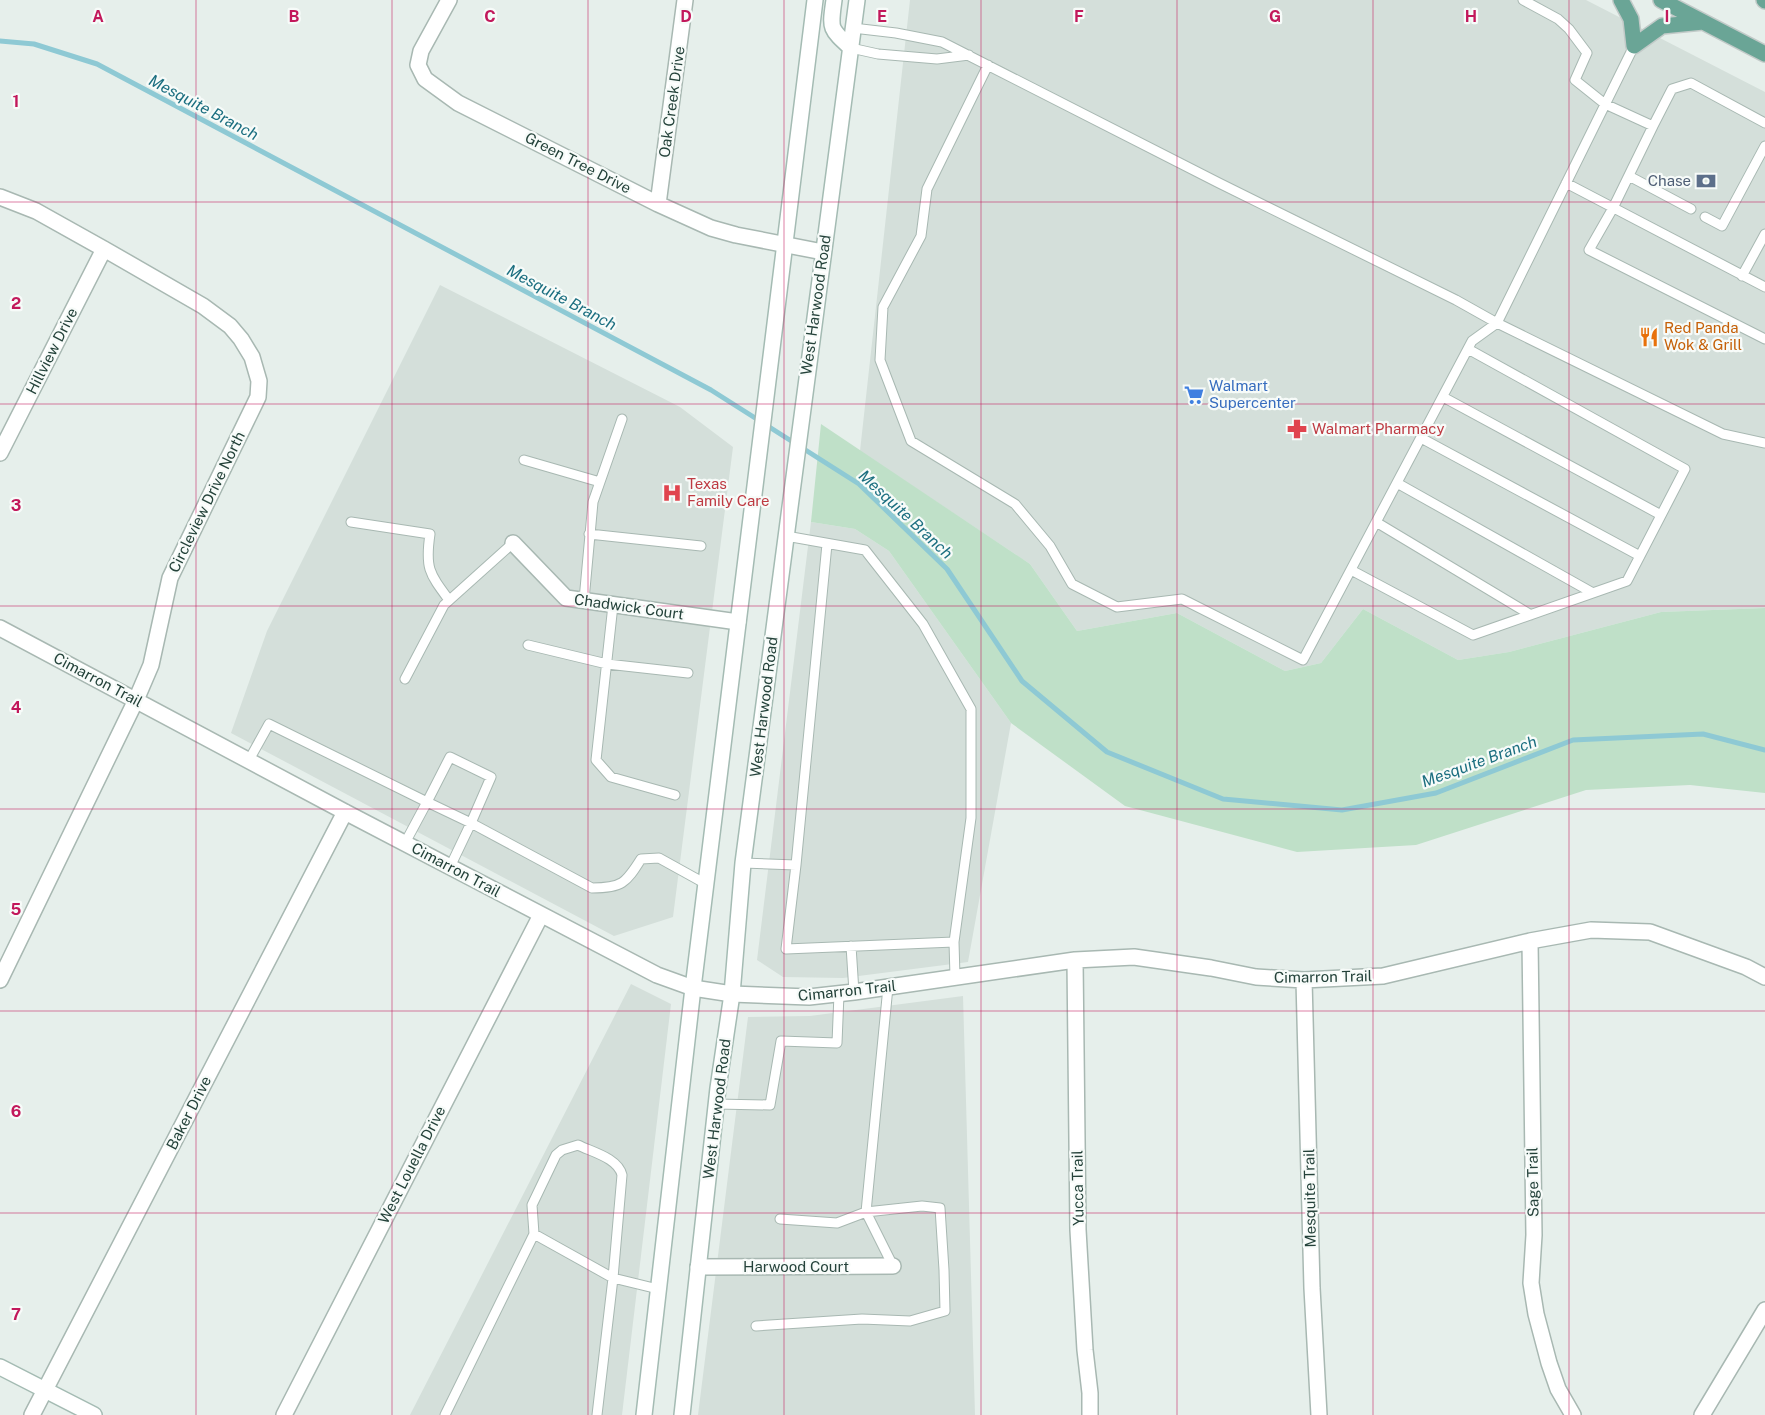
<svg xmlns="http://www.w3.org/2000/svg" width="1765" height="1415" viewBox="0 0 1765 1415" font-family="'Public Sans',sans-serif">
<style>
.built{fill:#d4dfda}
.green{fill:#bfe0c8}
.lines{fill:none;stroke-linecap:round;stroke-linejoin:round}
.stream{stroke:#8ec9d4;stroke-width:5}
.lane-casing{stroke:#a8b8b2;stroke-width:11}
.street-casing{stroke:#a8b8b2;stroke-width:18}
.secondary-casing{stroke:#a4bbb3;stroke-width:18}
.primary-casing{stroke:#c2cac8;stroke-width:18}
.lane{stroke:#fff;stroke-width:9}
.street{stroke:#fff;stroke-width:15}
.secondary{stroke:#fff;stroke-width:15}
.primary{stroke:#6aa596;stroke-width:15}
.grid{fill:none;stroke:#c2185b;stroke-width:1;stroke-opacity:0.55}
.labels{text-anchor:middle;stroke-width:4.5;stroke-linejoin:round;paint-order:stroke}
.street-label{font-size:15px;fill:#24423a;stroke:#f7fbf9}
.service-label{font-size:15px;fill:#4e5e75;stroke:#f7fbf9;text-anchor:end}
.food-label{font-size:15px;fill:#c56008;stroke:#f7fbf9;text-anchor:start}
.shop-label{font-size:15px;fill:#366cbe;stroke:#f7fbf9;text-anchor:start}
.health-label{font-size:15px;fill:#be3a42;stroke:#f7fbf9;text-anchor:start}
.water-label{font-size:16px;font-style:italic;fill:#1c6f80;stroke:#f7fbf9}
.grid-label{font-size:16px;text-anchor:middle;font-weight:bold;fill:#c2185b;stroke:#f7fbf9;stroke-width:4.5;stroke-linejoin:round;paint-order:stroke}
</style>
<rect width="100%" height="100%" fill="#e6efeb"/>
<!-- built -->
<path class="built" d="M 910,0 L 1586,0 L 1765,92 L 1765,608 L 1661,612 L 1509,652 L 1458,660 L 1363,609 L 1321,663 L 1285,671 L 1177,613 L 1077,631 L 1030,564 L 860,451 Z
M 440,285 L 680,407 L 733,447 L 673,917 L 614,936 L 231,733 L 267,631 Z
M 811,522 L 855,529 L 889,551 L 1011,723 L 968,962 L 843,978 L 783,977 L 757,960 Z
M 631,984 L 671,1004 L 622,1415 L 410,1415 Z
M 963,996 L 975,1415 L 698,1415 L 748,1017 L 810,1016 Z"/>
<!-- green -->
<path class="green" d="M 821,424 L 1030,564 L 1077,631 L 1177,613 L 1285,671 L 1321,663 L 1363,609 L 1458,660 L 1509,652 L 1661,612 L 1765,608 L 1765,793 L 1690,785 L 1586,790 L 1416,845 L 1297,852 L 1125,806 L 1011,723 L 889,551 L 855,529 L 811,522 Z"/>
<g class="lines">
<!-- stream -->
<path class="stream" d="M 0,41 L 34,44 L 97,64 L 711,390 L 859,484 L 947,569 L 1022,681 L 1107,752 L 1223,799 L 1342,810 L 1436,793 L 1573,740 L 1703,734 L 1765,750"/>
<defs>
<path id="lane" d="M 1523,0 L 1558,19 L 1569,29 L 1587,53 L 1575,80 L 1605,104 L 1653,126 L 1672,89 L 1691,83 L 1765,123
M 853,28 L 896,33 L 942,42 L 1219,183 L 1456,300 L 1497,323 L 1723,434 L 1765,443
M 851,48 L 878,54 L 937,59 L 969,55
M 988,65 L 927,189 L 921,236 L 883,307 L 880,360 L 911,441 L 1015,504 L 1050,546 L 1072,584 L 1117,607 L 1182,599 L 1303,660 L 1472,341 L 1497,323 L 1634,46
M 1653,126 L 1613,208 L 1589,250 L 1765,339
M 1629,176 L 1691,209
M 1566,183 L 1765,287
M 1705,217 L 1722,226 L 1765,146
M 1742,276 L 1765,234
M 1443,397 L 1661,515
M 1421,438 L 1640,556
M 524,460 L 600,482
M 1397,483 L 1593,593
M 351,522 L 430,534 C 425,568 429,573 449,600
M 1376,522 L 1531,615
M 589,534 L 701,546
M 1351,570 L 1473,635 L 1627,581 L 1685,469 L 1468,349
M 584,600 L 593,502 L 622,419
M 613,605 L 596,760 L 611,777 L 675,795
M 528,645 L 607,664 L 688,673
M 405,679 L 444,605 L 513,543
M 450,757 L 491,777 L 471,823 L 427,802 Z
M 249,760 L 269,724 L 427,802 L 405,843
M 743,863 L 796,865 L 786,949 L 954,942 L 971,818 L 971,709 L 923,624 L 865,550 L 786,536
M 796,865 L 827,544
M 450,867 L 471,823 L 592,888 C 622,888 626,883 641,859 L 659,858 L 706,884
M 954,942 L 955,977
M 851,946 L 854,992
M 888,987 L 866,1212 L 893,1266
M 717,1104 L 770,1105 L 781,1041 L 837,1043 L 839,994
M 534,1234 L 532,1205 L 556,1155 L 562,1150 L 578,1145 C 592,1152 618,1158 622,1175 L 613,1278 L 597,1415
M 756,1326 L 862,1319 L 910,1321 L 945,1311 L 944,1270 L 940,1208 L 922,1206 L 866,1212 L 837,1223 L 780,1219
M 445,1415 L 534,1234 L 613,1278 L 658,1289"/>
<path id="street" d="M 449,0 L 421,51 L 418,65 L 425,79 L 458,103 L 658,204 L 711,228 L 736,235 L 823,252
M 0,197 L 36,211 L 104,249 L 203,306 L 230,326 L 241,339 L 252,357 L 259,381 L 258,397 L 170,578 L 151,665 L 136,700 L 0,980
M 658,204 L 685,0
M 0,453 L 104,249
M 513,543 L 566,598 L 738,622
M 0,628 L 345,812 L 657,975 L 693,988 L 732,994 L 809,997 L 854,992 L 1075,960 L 1134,957 L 1211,968 L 1256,977 L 1304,980 L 1383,976 L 1530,941 L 1591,930 L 1650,932 L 1746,967 L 1765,977
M 1530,941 L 1534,1235 L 1531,1283 L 1536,1314 L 1549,1363 L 1558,1389 L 1573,1415
M 1075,960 L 1078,1230 L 1085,1350 L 1090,1393 L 1090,1415
M 1304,980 L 1312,1288 L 1319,1415
M 698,1267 L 893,1266
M 32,1415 L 345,812
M 284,1415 L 541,915
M 1702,1415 L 1765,1310"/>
<path id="secondary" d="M 834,0 C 830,29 829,28 851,48
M 0,1367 L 94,1415
M 644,1415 L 693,988 L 815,0
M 682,1415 L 718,1088 L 732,994 L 743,863 L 857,0"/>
<path id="primary" d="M 1621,0 L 1631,19 L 1634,46 L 1662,26 L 1703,22
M 1661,0 L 1765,54
M 1764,0 L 1765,1"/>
</defs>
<!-- lane casing -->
<use href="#lane" class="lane-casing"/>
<!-- street casing -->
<use href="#street" class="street-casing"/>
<!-- secondary casing -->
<use href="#secondary" class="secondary-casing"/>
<!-- primary casing -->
<use href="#primary" class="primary-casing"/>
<!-- lane -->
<use href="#lane" class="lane"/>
<!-- street -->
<use href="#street" class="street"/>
<!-- secondary -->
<use href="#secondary" class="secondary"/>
<!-- primary -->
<use href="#primary" class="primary"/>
</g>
<!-- grid -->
<path class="grid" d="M 196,0 L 196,1415M 392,0 L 392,1415M 588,0 L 588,1415M 784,0 L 784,1415M 981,0 L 981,1415M 1177,0 L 1177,1415M 1373,0 L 1373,1415M 1569,0 L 1569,1415M 0,202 L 1765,202M 0,404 L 1765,404M 0,606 L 1765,606M 0,809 L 1765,809M 0,1011 L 1765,1011M 0,1213 L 1765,1213"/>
<!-- icons -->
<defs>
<symbol id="bank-bare" viewBox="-9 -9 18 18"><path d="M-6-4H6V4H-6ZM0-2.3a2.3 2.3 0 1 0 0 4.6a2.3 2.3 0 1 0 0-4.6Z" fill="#5c6f8a" stroke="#f7fbf9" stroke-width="2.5" paint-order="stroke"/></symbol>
<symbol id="restaurant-bare" viewBox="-9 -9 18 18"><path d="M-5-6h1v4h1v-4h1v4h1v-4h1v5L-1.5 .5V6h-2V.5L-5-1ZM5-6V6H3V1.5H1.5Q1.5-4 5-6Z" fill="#e8710a" stroke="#f7fbf9" stroke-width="2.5" paint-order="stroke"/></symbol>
<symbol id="supermarket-bare" viewBox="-9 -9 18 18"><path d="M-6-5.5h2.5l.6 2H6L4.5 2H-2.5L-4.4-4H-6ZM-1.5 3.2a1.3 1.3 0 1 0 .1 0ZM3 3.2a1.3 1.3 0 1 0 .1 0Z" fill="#3f7fe0" stroke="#f7fbf9" stroke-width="2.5" paint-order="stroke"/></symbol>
<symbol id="pharmacy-bare" viewBox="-9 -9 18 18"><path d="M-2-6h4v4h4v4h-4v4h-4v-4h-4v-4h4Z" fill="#e0444e" stroke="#f7fbf9" stroke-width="2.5" paint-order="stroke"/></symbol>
<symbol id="hospital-bare" viewBox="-9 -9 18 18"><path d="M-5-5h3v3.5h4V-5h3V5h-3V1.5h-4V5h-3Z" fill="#e0444e" stroke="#f7fbf9" stroke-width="2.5" paint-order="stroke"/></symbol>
</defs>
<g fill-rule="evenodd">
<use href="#bank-bare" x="1692" y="167" width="28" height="28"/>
<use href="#restaurant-bare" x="1635" y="323" width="28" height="28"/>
<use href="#supermarket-bare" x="1180" y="381" width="28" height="28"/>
<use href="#pharmacy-bare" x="1283" y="415" width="28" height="28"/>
<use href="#hospital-bare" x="658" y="479" width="28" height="28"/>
</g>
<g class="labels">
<!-- street labels -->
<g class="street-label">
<text transform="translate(672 102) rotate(-82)" y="5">Oak Creek Drive</text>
<text transform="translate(578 163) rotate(27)" y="5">Green Tree Drive</text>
<text transform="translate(816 305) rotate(-82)" y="5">West Harwood Road</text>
<text transform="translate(52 351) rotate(-63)" y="5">Hillview Drive</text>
<text transform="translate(207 502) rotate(-64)" y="5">Circleview Drive North</text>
<text transform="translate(629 607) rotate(8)" y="5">Chadwick Court</text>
<text transform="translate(98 680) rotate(28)" y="5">Cimarron Trail</text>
<text transform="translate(764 707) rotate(-83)" y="5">West Harwood Road</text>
<text transform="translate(456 870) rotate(28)" y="5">Cimarron Trail</text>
<text transform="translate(1323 977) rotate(-1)" y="5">Cimarron Trail</text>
<text transform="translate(847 991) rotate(-6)" y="5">Cimarron Trail</text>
<text transform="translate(717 1109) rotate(-83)" y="5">West Harwood Road</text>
<text transform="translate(189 1113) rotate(-63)" y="5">Baker Drive</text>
<text transform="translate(412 1165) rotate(-63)" y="5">West Louella Drive</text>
<text transform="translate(1533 1182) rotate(-91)" y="5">Sage Trail</text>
<text transform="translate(1078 1188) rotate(-91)" y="5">Yucca Trail</text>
<text transform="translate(1310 1198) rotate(-91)" y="5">Mesquite Trail</text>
<text x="796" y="1272">Harwood Court</text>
</g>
<!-- service labels -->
<g class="service-label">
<text x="1691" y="186">Chase</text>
</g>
<!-- food labels -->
<g class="food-label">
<text x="1664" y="333">Red Panda<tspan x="1664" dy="17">Wok &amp; Grill</tspan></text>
</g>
<!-- shop labels -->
<g class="shop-label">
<text x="1209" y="391">Walmart<tspan x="1209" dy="17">Supercenter</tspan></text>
</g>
<!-- health labels -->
<g class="health-label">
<text x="1312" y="434">Walmart Pharmacy</text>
<text x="687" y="489">Texas<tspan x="687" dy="17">Family Care</tspan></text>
</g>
<!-- water labels -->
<g class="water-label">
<text transform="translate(204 107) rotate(28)" y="6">Mesquite Branch</text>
<text transform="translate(562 297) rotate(28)" y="6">Mesquite Branch</text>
<text transform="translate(906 514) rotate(43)" y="6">Mesquite Branch</text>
<text transform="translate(1479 761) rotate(-20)" y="6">Mesquite Branch</text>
</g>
</g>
<g class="grid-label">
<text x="98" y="22">A</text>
<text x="294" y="22">B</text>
<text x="490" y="22">C</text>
<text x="686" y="22">D</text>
<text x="882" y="22">E</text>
<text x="1079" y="22">F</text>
<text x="1275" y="22">G</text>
<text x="1471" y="22">H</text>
<text x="1667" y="22">I</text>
<text x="16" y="107">1</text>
<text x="16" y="309">2</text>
<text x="16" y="511">3</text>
<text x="16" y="713">4</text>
<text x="16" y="915">5</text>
<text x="16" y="1117">6</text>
<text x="16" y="1320">7</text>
</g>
</svg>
